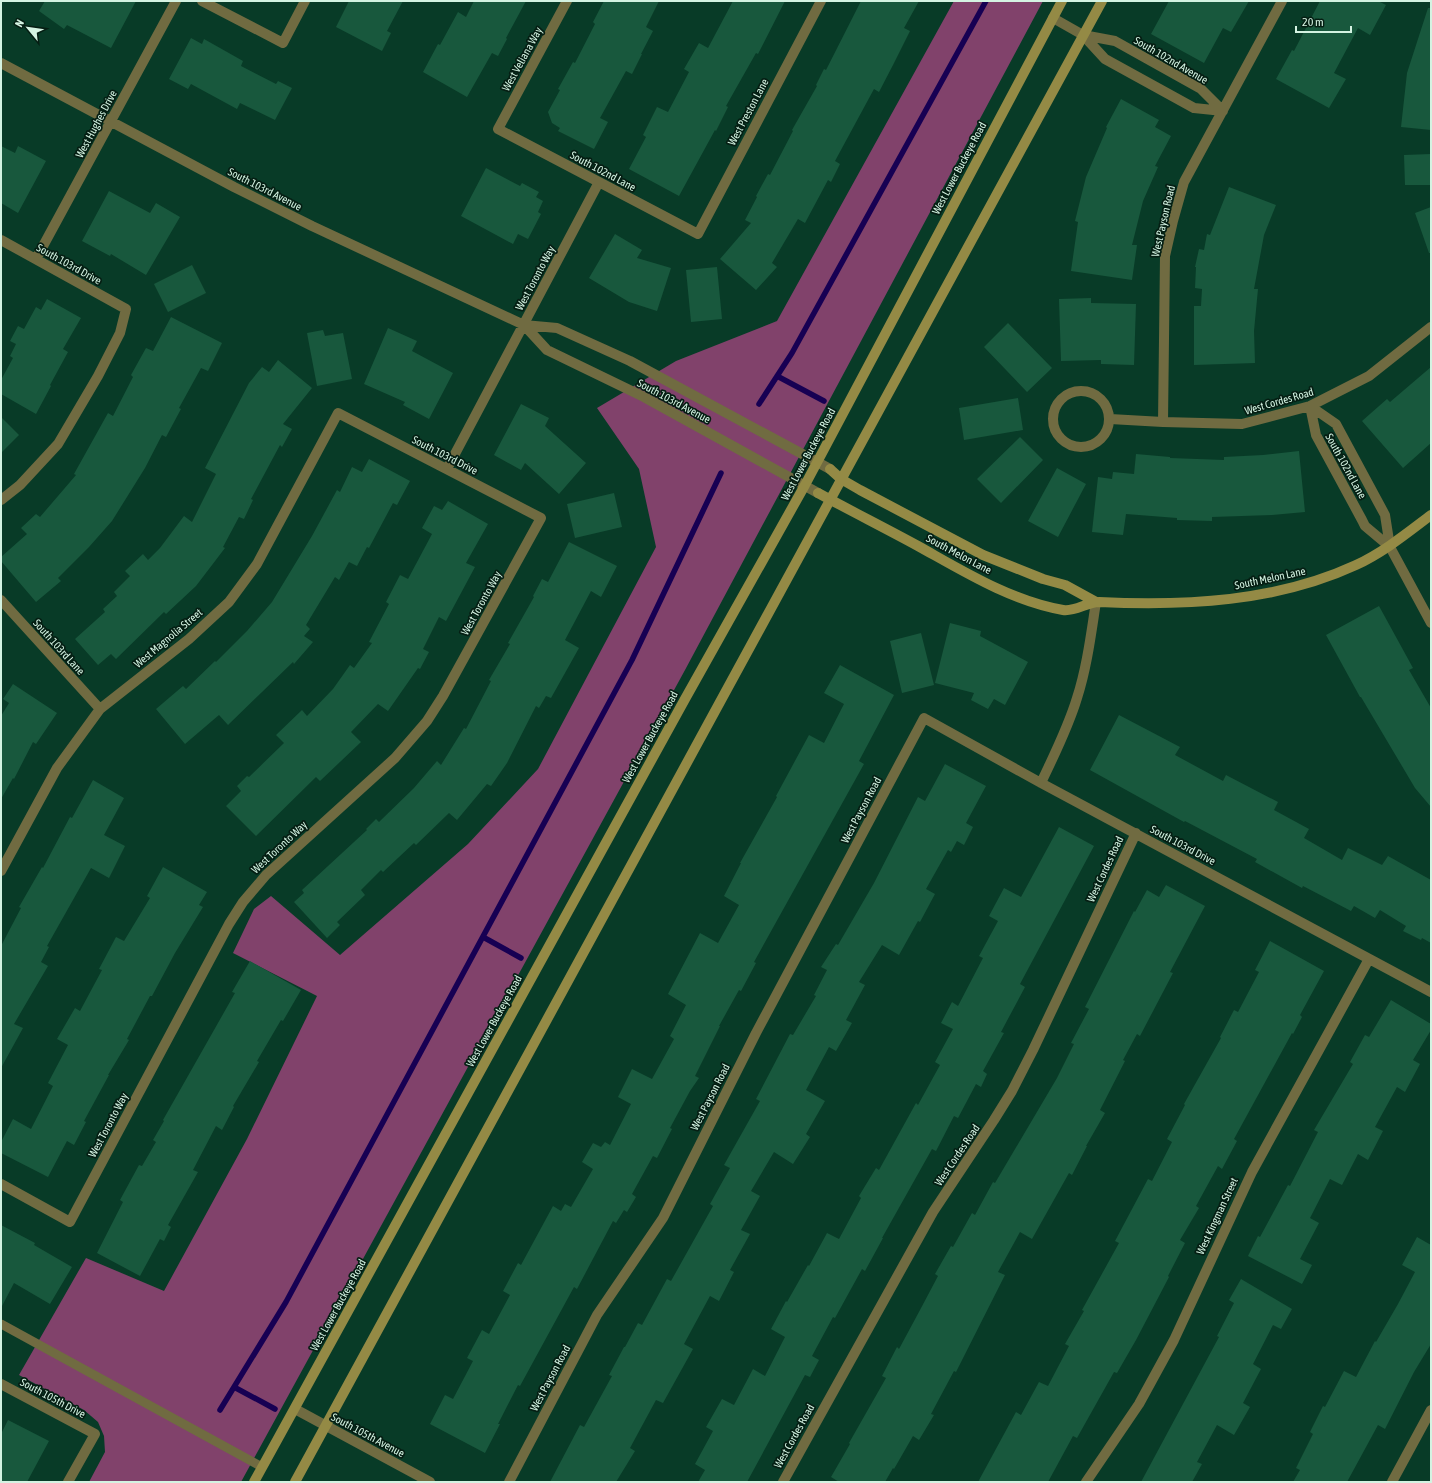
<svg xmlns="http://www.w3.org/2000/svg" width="1432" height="1483" viewBox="0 0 1432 1483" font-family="'Asap Condensed',sans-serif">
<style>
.green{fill:#81426b}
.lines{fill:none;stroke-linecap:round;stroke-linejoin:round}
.stream{stroke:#170053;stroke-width:5.5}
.building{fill:#18583d}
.lane{stroke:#706b41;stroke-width:9}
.street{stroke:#706b41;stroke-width:10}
.secondary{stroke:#948a45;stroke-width:10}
.labels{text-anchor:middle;stroke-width:3.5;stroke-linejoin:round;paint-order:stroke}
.street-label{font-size:11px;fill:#d4f3e2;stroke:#051e13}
</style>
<rect width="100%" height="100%" fill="#083b27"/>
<!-- green -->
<path class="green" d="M 954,1 L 1043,1 L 685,670 L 241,1482 L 89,1482 L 105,1452 L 104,1436 L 98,1422 L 84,1410 L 19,1375 L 86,1258 L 164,1291 L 247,1139 L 317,996 L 233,953 L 254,909 L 271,896 L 340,955 L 468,844 L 538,769 L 656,547 L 639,469 L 597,408 L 676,361 L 777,321 Z"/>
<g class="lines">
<!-- stream -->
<path class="stream" d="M 777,376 L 824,401
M 759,404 L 792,353 L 986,1
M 483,937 L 521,958
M 234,1387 L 275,1409
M 220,1410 L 286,1302 L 632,660 L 721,473"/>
</g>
<!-- building -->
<path class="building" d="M 45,1 L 136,1 L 111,48 L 67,25 L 64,29 L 39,11 Z
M 349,1 L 403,1 L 387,31 L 391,33 L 382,51 L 336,27 Z
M 474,1 L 526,1 L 506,38 L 507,39 L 498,56 L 492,53 L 467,97 L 423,72 L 438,44 L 440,45 L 458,12 L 466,17 Z
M 604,1 L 659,1 L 646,27 L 653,31 L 641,54 L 642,54 L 632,74 L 626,71 L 600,118 L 608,122 L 594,149 L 558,131 L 560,128 L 552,123 L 548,112 L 560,90 L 558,89 L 573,62 L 575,63 L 595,24 L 593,22 Z
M 733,1 L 785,1 L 758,54 L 756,53 L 726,106 L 728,107 L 716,131 L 715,130 L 679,196 L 629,169 L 646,137 L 643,135 L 657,107 L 668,112 L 689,72 L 684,69 L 699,43 L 708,48 Z
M 861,1 L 919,1 L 904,28 L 910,31 L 893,65 L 879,92 L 874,89 L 835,161 L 840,164 L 831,182 L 828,180 L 805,223 L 798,219 L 772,263 L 777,267 L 756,290 L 720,259 L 751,223 L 745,220 L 757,197 L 756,196 L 768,174 L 770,175 L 793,131 L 792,130 L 817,86 L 816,85 L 824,69 L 826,70 Z
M 1169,1 L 1249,1 L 1231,32 L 1223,28 L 1204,63 L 1151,34 Z
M 1320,1 L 1378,1 L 1386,5 L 1370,35 L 1358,28 L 1334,73 L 1346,79 L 1329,108 L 1276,79 L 1292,50 L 1294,51 Z
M 1428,8 L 1431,8 L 1431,130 L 1401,127 L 1407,73 Z
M 191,38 L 202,44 L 204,39 L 243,61 L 241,66 L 276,84 L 278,81 L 292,88 L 275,120 L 240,103 L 237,109 L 191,84 L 188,89 L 169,79 Z
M 1121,99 L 1159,120 L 1155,127 L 1171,136 L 1155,166 L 1158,167 L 1143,201 L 1132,245 L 1137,245 L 1132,280 L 1071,271 L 1078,222 L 1075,221 L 1086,177 L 1107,128 L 1106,127 Z
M 1,146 L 15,153 L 18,146 L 46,161 L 18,213 L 1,203 Z
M 1431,154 L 1431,185 L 1405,185 L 1404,155 Z
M 486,168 L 520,186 L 522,183 L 539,192 L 536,197 L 543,201 L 538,212 L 541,214 L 528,239 L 518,234 L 513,244 L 461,216 Z
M 1229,187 L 1276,205 L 1264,235 L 1254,289 L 1258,289 L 1254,331 L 1255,363 L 1194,365 L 1194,306 L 1201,306 L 1202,289 L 1195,288 L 1196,267 L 1195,267 L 1199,249 L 1204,250 L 1207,234 L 1210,235 Z
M 109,191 L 150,213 L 156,203 L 180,217 L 146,275 L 111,254 L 110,256 L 82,241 Z
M 1431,207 L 1431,253 L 1429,253 L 1415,213 Z
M 615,234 L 642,250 L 637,258 L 671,268 L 657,311 L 629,302 L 589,278 Z
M 192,265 L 206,293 L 168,312 L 154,284 Z
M 717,267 L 722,319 L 691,322 L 686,270 Z
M 1091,298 L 1091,303 L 1136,304 L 1134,365 L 1101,364 L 1101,360 L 1061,361 L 1059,299 Z
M 47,299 L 81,318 L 63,349 L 68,352 L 50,385 L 51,386 L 36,414 L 1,394 L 1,380 L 13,358 L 10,356 L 16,344 L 10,341 L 18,326 L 24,329 L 36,307 L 41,310 Z
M 171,317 L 222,343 L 208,371 L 201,368 L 179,408 L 181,409 L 166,437 L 162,435 L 145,468 L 112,521 L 89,547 L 58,578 L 61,581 L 36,602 L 1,561 L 1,557 L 27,534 L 21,528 L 36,514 L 40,517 L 76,475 L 74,474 L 108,413 L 113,416 L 133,377 L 131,375 L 146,348 L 153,351 Z
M 1008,323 L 1052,368 L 1027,392 L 984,347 Z
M 388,328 L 417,341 L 412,351 L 453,373 L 429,419 L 403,405 L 405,402 L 364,384 Z
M 323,330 L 325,336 L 343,333 L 352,379 L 317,386 L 307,333 Z
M 278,360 L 312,388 L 283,424 L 292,429 L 282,447 L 280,445 L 251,499 L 253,500 L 244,519 L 239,517 L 223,547 L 225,548 L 196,586 L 166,614 L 164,612 L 116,659 L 111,654 L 98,665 L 75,639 L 105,612 L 103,609 L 117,596 L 114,592 L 130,576 L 125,571 L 143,554 L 148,560 L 160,548 L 184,516 L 192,522 L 216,474 L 205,468 L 249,383 L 262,367 L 269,372 Z
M 1431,367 L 1431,443 L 1403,468 L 1362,421 L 1387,399 L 1390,402 Z
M 1018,398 L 1023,430 L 964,440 L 959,408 Z
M 521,404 L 549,418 L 545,426 L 586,463 L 559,494 L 525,463 L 521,470 L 494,455 Z
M 1,417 L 19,435 L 1,453 Z
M 1020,437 L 1043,460 L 1001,503 L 977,479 Z
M 1299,451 L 1305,512 L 1272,515 L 1212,517 L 1212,521 L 1177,520 L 1177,518 L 1126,514 L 1123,535 L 1092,532 L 1098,477 L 1112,479 L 1113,472 L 1134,474 L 1136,454 L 1170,457 L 1170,458 L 1224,460 L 1224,457 L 1263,455 Z
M 369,459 L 410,481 L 397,505 L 393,503 L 369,548 L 367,547 L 357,566 L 349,562 L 339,580 L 335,577 L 306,625 L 310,629 L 304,636 L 313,642 L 294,664 L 293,662 L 228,725 L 219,715 L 185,744 L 156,709 L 183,686 L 186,689 L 215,661 L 216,662 L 247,631 L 272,602 L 312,536 L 337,490 L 340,492 L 352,467 L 362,472 Z
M 1057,468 L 1086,484 L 1058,537 L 1028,521 Z
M 614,493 L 622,527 L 575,538 L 567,504 Z
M 448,501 L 488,524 L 466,563 L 475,567 L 446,621 L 439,617 L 423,649 L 429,652 L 420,669 L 418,668 L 388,711 L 378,704 L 351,732 L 361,742 L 320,781 L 316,777 L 256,836 L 226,806 L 241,791 L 237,786 L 247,776 L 249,777 L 284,743 L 276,735 L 302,710 L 307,716 L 333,689 L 350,665 L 354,668 L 372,643 L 369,642 L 389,604 L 386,602 L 400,575 L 408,579 L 432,534 L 422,528 L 434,506 L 442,510 Z
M 569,542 L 617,566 L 601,597 L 591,591 L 565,640 L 579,648 L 551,698 L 546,696 L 539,708 L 536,706 L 507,763 L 491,786 L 487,784 L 457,820 L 449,813 L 416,845 L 414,843 L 383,872 L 381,870 L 361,890 L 365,895 L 337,922 L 340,925 L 327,938 L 294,902 L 304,893 L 302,890 L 367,830 L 366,829 L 376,819 L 379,822 L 414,788 L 437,761 L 441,765 L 464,728 L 466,729 L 491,681 L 489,680 L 510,644 L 508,643 L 534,597 L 533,596 L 542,579 L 548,582 Z
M 1379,606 L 1413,668 L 1409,670 L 1431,708 L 1431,807 L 1415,788 L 1361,697 L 1360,697 L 1326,635 Z
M 950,623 L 981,631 L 980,636 L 1028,662 L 1005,705 L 994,699 L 988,709 L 971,700 L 974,693 L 935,683 Z
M 921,633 L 934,685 L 902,693 L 890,641 Z
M 840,665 L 894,695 L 859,761 L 864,764 L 754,962 L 756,963 L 741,991 L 739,990 L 719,1026 L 720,1026 L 695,1076 L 699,1078 L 690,1091 L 670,1128 L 672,1129 L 657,1158 L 653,1156 L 632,1194 L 636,1197 L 627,1212 L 624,1210 L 616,1223 L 613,1221 L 577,1289 L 574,1287 L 520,1386 L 518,1385 L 498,1424 L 500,1424 L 485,1453 L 430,1424 L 445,1395 L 453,1399 L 473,1361 L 467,1358 L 482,1330 L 489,1334 L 510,1295 L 503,1291 L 518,1263 L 521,1265 L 553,1206 L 561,1211 L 565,1204 L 571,1207 L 593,1169 L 582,1162 L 593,1143 L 601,1147 L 605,1142 L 610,1145 L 631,1104 L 618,1097 L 632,1069 L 652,1079 L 674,1039 L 670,1036 L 686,1005 L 668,994 L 700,933 L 718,943 L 739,905 L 724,896 L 741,863 L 740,863 L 777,797 L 776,796 L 809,735 L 824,743 L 844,704 L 824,693 Z
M 13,684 L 57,713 L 36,744 L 33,742 L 14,779 L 13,778 L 1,799 L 1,716 L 9,703 L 3,699 Z
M 1119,715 L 1180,747 L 1175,755 L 1223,781 L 1226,775 L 1278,802 L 1274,810 L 1309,829 L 1304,838 L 1342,860 L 1348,848 L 1382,865 L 1388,856 L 1431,880 L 1431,943 L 1422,938 L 1421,940 L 1403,931 L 1406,926 L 1380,910 L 1375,918 L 1354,906 L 1351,911 L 1303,886 L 1302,888 L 1255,862 L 1257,859 L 1185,821 L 1184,822 L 1090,770 Z
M 945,764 L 986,786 L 966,823 L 973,827 L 964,845 L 957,841 L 951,852 L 948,850 L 926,889 L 935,894 L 920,922 L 918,921 L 899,955 L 882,945 L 859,982 L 865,985 L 846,1020 L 852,1023 L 836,1051 L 829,1047 L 806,1090 L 825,1101 L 806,1134 L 810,1137 L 793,1164 L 774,1152 L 751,1191 L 760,1196 L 741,1230 L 750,1234 L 730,1270 L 734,1272 L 719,1301 L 710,1296 L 684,1344 L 693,1349 L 663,1403 L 656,1400 L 630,1448 L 635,1451 L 616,1482 L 550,1482 L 580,1425 L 584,1427 L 612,1376 L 609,1375 L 624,1347 L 625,1347 L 638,1323 L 642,1325 L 667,1279 L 671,1281 L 713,1206 L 710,1204 L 730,1168 L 724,1165 L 760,1101 L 756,1099 L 790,1034 L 793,1035 L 816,996 L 814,995 L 827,970 L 821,967 L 836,944 L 838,945 L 874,883 L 918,797 L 925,801 Z
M 93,780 L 124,798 L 104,835 L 125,846 L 109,878 L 91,868 L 47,946 L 49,947 L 41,962 L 48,966 L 14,1024 L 23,1028 L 1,1068 L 1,946 L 21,908 L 19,907 L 42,867 L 43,868 L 70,817 L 72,818 Z
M 1059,827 L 1094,846 L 1020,984 L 1025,987 L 1001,1032 L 1004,1033 L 983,1071 L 987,1074 L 981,1087 L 976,1084 L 958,1118 L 954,1116 L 936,1151 L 932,1149 L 882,1238 L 883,1238 L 865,1271 L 862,1269 L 835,1318 L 833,1317 L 812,1356 L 819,1360 L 810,1377 L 805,1375 L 747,1482 L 698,1482 L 705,1470 L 695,1464 L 713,1431 L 706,1427 L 722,1399 L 734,1405 L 753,1369 L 765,1376 L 785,1337 L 771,1329 L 786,1301 L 787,1302 L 808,1265 L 809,1266 L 827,1233 L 839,1239 L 861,1198 L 859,1196 L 876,1168 L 879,1170 L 916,1103 L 918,1105 L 940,1065 L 935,1062 L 953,1029 L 941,1023 L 952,1002 L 958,1006 L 983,958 L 979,956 L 998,921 L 989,916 L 1004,888 L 1021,897 Z
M 163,867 L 207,892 L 199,905 L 203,907 L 175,953 L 152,996 L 150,996 L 127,1039 L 129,1040 L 108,1075 L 109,1075 L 84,1121 L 86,1122 L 74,1145 L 67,1141 L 48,1177 L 1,1153 L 1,1142 L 13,1119 L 31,1129 L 53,1086 L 48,1083 L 68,1045 L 57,1039 L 75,1008 L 80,1011 L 102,970 L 99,969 L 116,937 L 124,941 L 150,898 L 147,896 Z
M 1166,885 L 1205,906 L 1170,972 L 1173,973 L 1140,1036 L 1137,1034 L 1123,1060 L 1125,1061 L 1100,1110 L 1105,1113 L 1086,1146 L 1087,1146 L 1072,1175 L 1069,1173 L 1032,1239 L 1020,1232 L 998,1272 L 1005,1275 L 956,1372 L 954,1371 L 931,1414 L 934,1415 L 919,1440 L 913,1436 L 894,1469 L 893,1468 L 885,1482 L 839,1482 L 831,1477 L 850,1444 L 849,1443 L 886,1378 L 882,1376 L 897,1347 L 899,1349 L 920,1310 L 938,1276 L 935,1274 L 951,1246 L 953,1247 L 972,1213 L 975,1215 L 993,1182 L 995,1183 L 1057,1078 L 1074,1044 L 1071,1043 L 1089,1009 L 1085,1007 L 1134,911 L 1135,912 L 1147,890 L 1159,897 Z
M 1270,941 L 1324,971 L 1300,1015 L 1302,1017 L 1293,1034 L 1292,1033 L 1234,1139 L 1237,1141 L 1222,1169 L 1218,1166 L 1196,1206 L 1199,1208 L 1180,1240 L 1185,1243 L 1168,1276 L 1169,1277 L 1136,1340 L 1117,1373 L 1114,1372 L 1077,1438 L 1073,1436 L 1048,1482 L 978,1482 L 1016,1412 L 1021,1415 L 1039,1382 L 1048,1386 L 1069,1346 L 1065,1344 L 1084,1311 L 1082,1310 L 1119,1243 L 1115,1241 L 1148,1179 L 1152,1181 L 1172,1142 L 1167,1139 L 1185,1105 L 1184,1104 L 1221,1038 L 1220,1037 L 1234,1010 L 1238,1012 L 1259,972 L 1255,970 Z
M 250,961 L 301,990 L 283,1021 L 281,1020 L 257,1061 L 259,1062 L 233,1106 L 234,1107 L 222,1130 L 216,1126 L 193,1170 L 198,1172 L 168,1225 L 171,1227 L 164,1241 L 160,1239 L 140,1276 L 97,1253 L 123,1202 L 120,1200 L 139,1165 L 142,1166 L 156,1142 L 153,1140 L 164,1121 L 163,1120 L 235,993 L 232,992 Z
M 1391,1000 L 1431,1024 L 1431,1030 L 1413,1060 L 1420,1064 L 1405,1092 L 1397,1087 L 1375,1127 L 1383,1131 L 1368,1160 L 1358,1154 L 1342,1185 L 1330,1179 L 1310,1218 L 1319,1223 L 1300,1259 L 1312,1265 L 1302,1284 L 1248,1256 L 1258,1236 L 1260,1237 L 1288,1185 L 1290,1186 L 1318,1132 L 1314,1130 L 1353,1064 L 1350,1062 L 1365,1035 L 1369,1037 Z
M 1,1225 L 35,1243 L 34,1245 L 72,1267 L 50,1304 L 14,1283 L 1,1308 Z
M 1417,1237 L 1431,1245 L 1431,1344 L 1414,1372 L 1385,1429 L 1378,1425 L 1347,1482 L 1293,1482 L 1300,1470 L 1296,1468 L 1313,1434 L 1310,1432 L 1323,1406 L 1325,1407 L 1344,1371 L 1356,1377 L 1375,1341 L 1376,1342 L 1398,1304 L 1415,1272 L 1402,1265 Z
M 1241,1279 L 1292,1309 L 1281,1329 L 1273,1325 L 1253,1364 L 1261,1369 L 1243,1403 L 1250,1407 L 1234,1435 L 1217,1425 L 1197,1462 L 1202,1464 L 1192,1482 L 1141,1482 L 1219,1337 L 1217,1336 L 1234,1303 L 1229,1300 Z
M 8,1420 L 49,1441 L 27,1482 L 1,1482 L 1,1434 Z"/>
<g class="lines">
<!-- lane -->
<path class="lane" d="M 1,1324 L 262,1467"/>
<!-- street -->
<path class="street" d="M 202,1 L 283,43 L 305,1
M 567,1 L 498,129 L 698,234 L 821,1
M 1053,18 L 1083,35 L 1115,41 L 1201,89 L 1223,111
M 1083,35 L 1105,59 L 1194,108 L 1223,111
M 1,63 L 234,187 L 312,226 L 524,325 L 557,328 L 630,361 L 830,469
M 1,240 L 126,309 L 120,333 L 98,376 L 58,444 L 20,485 L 1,500
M 36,259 L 176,1
M 524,325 L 547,350 L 644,397 L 818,493
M1053 419a28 28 0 1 1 56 0a28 28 0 1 1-56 0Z
M 1310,406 L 1336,424 L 1385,515 L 1390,547 L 1431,623
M 1310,406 L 1316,435 L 1362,520 L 1365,526 L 1390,547
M 1110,419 L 1163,422 L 1242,424 L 1310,406 L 1369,376 L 1431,327
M 1163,422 L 1165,256 L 1173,221 L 1184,182 L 1282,1
M 447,469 L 599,182
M 1,600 L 100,709
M 1041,783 C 1054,755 1068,728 1077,698 C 1087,667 1091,634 1096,602
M 1,871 L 57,768 L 100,709 L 189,639 L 229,602 L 257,564 L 338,413 L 541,518 L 443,696 L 427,721 L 395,758 L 266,875 L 243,902 L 229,924 L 70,1222 L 1,1184
M 1,1384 L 95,1434 L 68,1482
M 295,1409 L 430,1482
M 509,1482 L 597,1315 L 663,1218 L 756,1033 L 924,718 L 1041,783 L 1431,992
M 783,1482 L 933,1212 L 994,1120 L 1012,1091 L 1033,1050 L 1136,833
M 1086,1482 L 1139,1404 L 1174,1340 L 1252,1172 L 1369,959
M 1392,1482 L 1431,1410"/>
<!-- secondary -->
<path class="secondary" d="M 830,469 L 841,479 L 860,490 L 983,555 L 1043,579 L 1065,585 L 1096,602
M 818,493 C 851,511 885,528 918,546 C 963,571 1011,601 1063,610 C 1075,612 1087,602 1099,602 C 1186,606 1276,602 1356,565 C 1384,552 1407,533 1431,515
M 254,1482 L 685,699 L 805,485 L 1062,1
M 295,1482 L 1102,1"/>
</g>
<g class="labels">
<!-- street labels -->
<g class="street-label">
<text transform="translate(522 59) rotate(-61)" y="4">West Veliana Way</text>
<text transform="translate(1171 60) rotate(30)" y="4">South 102nd Avenue</text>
<text transform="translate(748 112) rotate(-62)" y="4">West Preston Lane</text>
<text transform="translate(96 124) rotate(-62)" y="4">West Hughes Drive</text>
<text transform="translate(959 168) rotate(-62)" y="4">West Lower Buckeye Road</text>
<text transform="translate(603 171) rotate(28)" y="4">South 102nd Lane</text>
<text transform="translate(265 189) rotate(27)" y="4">South 103rd Avenue</text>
<text transform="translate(1163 221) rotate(-77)" y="4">West Payson Road</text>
<text transform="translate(69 264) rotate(29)" y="4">South 103rd Drive</text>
<text transform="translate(535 278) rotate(-62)" y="4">West Toronto Way</text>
<text transform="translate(674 401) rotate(28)" y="4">South 103rd Avenue</text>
<text transform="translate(1279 401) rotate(-16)" y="4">West Cordes Road</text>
<text transform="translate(808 454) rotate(-62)" y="4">West Lower Buckeye Road</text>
<text transform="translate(445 455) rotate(27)" y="4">South 103rd Drive</text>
<text transform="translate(1346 466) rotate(61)" y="4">South 102nd Lane</text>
<text transform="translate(959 554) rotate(28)" y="4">South Melon Lane</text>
<text transform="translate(1270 578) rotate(-12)" y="4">South Melon Lane</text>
<text transform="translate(481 603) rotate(-61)" y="4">West Toronto Way</text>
<text transform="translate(168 638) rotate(-40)" y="4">West Magnolia Street</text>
<text transform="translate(59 647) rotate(48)" y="4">South 103rd Lane</text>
<text transform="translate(650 737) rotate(-61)" y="4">West Lower Buckeye Road</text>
<text transform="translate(861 810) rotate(-62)" y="4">West Payson Road</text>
<text transform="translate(1183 845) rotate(28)" y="4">South 103rd Drive</text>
<text transform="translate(279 847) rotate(-43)" y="4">West Toronto Way</text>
<text transform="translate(1105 869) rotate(-65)" y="4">West Cordes Road</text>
<text transform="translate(494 1021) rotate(-61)" y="4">West Lower Buckeye Road</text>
<text transform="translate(710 1097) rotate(-63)" y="4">West Payson Road</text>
<text transform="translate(108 1125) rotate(-62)" y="4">West Toronto Way</text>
<text transform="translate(957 1155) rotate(-56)" y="4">West Cordes Road</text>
<text transform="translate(1217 1216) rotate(-65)" y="4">West Kingman Street</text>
<text transform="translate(338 1305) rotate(-61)" y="4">West Lower Buckeye Road</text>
<text transform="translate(550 1378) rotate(-62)" y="4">West Payson Road</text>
<text transform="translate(53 1398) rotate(28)" y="4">South 105th Drive</text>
<text transform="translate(368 1435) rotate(28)" y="4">South 105th Avenue</text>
<text transform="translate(794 1436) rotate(-61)" y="4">West Cordes Road</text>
</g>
</g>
<!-- border -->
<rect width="1432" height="1483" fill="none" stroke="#d4f3e2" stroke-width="4"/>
<!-- north arrow -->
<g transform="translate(28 28) rotate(299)" stroke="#051e13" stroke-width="3" paint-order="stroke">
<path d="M0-3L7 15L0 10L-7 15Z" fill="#d4f3e2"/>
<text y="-6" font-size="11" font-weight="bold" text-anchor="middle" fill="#d4f3e2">N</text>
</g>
<!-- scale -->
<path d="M1296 26v6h55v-6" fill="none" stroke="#d4f3e2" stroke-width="2"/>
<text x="1302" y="26" font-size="12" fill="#d4f3e2" stroke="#051e13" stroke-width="3" paint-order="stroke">20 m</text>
</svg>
